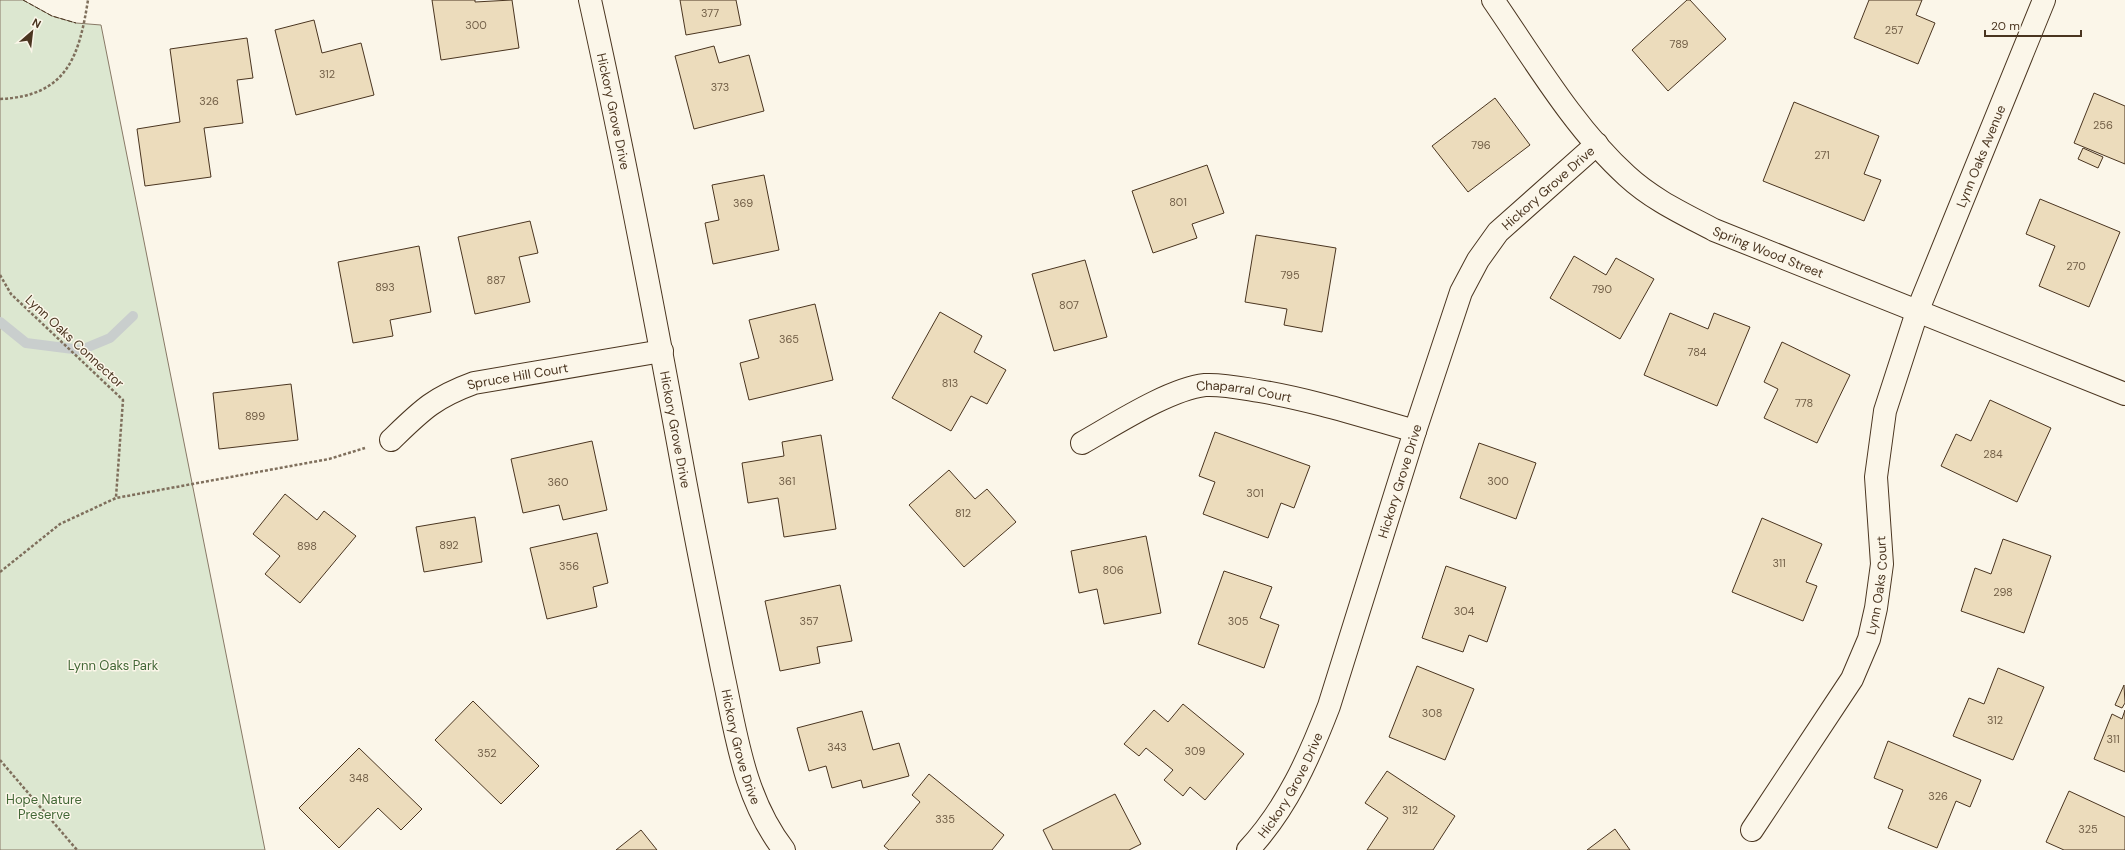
<svg xmlns="http://www.w3.org/2000/svg" width="2125" height="850" viewBox="0 0 2125 850" font-family="'DM Sans',sans-serif">
<style>
.green{fill:#dce7d0;stroke:#887966}
.lines{fill:none;stroke-linecap:round;stroke-linejoin:round}
.stream{stroke:#c9cecd;stroke-width:10}
.building{fill:#ecdcbc;stroke:#4a3520}
.street-casing{stroke:#4a3520;stroke-width:24}
.path{stroke:#7f6f5c;stroke-width:2.5;stroke-dasharray:3 2;stroke-linecap:butt}
.street{stroke:#fbf6e9;stroke-width:22}
.fence{stroke:#4a3520;stroke-width:1;stroke-dasharray:5 2;stroke-linecap:butt}
.labels{text-anchor:middle;stroke-width:3;stroke-linejoin:round;paint-order:stroke}
.number-label{font-size:11px;fill:#725f47}
.street-label{font-size:13px;fill:#4a3520;stroke:#fbf6e9}
.park-label{font-size:13px;fill:#436837;stroke:#fbf6e9}
</style>
<rect width="100%" height="100%" fill="#fbf6e9"/>
<!-- green -->
<path class="green" d="M 0,0 L 23,0 L 52,16 L 76,23 L 101,25 L 265,850 L 0,850 Z"/>
<g class="lines">
<!-- stream -->
<path class="stream" d="M 0,322 L 26,343 L 81,350 L 110,338 L 133,316"/>
</g>
<!-- building -->
<path class="building" d="M 432,0 L 475,0 L 475,2 L 512,0 L 519,48 L 441,60 Z
M 680,0 L 736,0 L 741,25 L 686,35 Z
M 1687,0 L 1690,0 L 1726,39 L 1668,91 L 1632,50 Z
M 1869,0 L 1922,0 L 1916,15 L 1935,23 L 1918,64 L 1854,38 Z
M 314,20 L 322,53 L 361,43 L 374,95 L 296,115 L 275,30 Z
M 247,38 L 253,78 L 237,80 L 243,123 L 204,128 L 211,177 L 145,186 L 137,129 L 180,122 L 170,49 Z
M 714,46 L 719,63 L 749,55 L 764,111 L 694,129 L 675,56 Z
M 2094,93 L 2125,106 L 2125,164 L 2074,143 Z
M 1495,98 L 1530,145 L 1468,192 L 1432,146 Z
M 1794,102 L 1879,136 L 1864,174 L 1881,180 L 1864,221 L 1763,181 Z
M 2083,148 L 2103,157 L 2098,168 L 2078,159 Z
M 1207,165 L 1224,213 L 1192,224 L 1197,238 L 1153,253 L 1132,191 Z
M 764,175 L 779,250 L 713,264 L 705,223 L 719,220 L 712,185 Z
M 2040,199 L 2120,232 L 2089,307 L 2039,286 L 2055,246 L 2026,234 Z
M 530,221 L 538,253 L 519,257 L 530,302 L 475,314 L 458,237 Z
M 1256,235 L 1336,248 L 1322,332 L 1284,325 L 1287,309 L 1245,302 Z
M 419,246 L 431,312 L 390,320 L 393,336 L 353,343 L 338,262 Z
M 1574,256 L 1606,275 L 1616,258 L 1654,279 L 1620,339 L 1550,298 Z
M 1085,260 L 1107,337 L 1054,351 L 1032,274 Z
M 815,304 L 833,380 L 749,400 L 740,363 L 759,358 L 749,320 Z
M 940,312 L 982,336 L 974,352 L 1006,370 L 987,404 L 971,396 L 951,431 L 892,398 Z
M 1670,313 L 1708,329 L 1714,313 L 1750,327 L 1717,406 L 1644,375 Z
M 1782,342 L 1850,375 L 1817,443 L 1764,418 L 1778,389 L 1764,382 Z
M 291,384 L 298,440 L 219,449 L 213,393 Z
M 1990,400 L 2051,428 L 2017,502 L 1941,466 L 1956,434 L 1971,441 Z
M 1215,432 L 1310,466 L 1294,508 L 1281,503 L 1268,538 L 1203,514 L 1215,482 L 1199,476 Z
M 821,435 L 836,529 L 784,537 L 778,498 L 748,503 L 742,463 L 784,456 L 782,442 Z
M 592,441 L 607,510 L 563,520 L 559,505 L 523,513 L 511,459 Z
M 1479,443 L 1536,463 L 1516,519 L 1460,498 Z
M 949,470 L 975,499 L 987,489 L 1016,522 L 964,567 L 909,505 Z
M 285,494 L 317,520 L 324,511 L 356,536 L 300,603 L 265,574 L 280,556 L 253,534 Z
M 475,517 L 482,562 L 424,572 L 416,527 Z
M 1762,518 L 1822,544 L 1806,582 L 1817,586 L 1803,621 L 1732,592 Z
M 597,533 L 608,583 L 593,587 L 597,607 L 547,619 L 530,548 Z
M 1146,536 L 1161,613 L 1104,624 L 1097,589 L 1079,593 L 1071,551 Z
M 2003,539 L 2051,556 L 2024,633 L 1961,611 L 1975,568 L 1991,574 Z
M 1446,566 L 1506,587 L 1487,642 L 1469,635 L 1463,652 L 1422,638 Z
M 1224,571 L 1272,587 L 1260,618 L 1279,625 L 1264,668 L 1198,644 Z
M 840,585 L 852,641 L 817,647 L 820,663 L 780,671 L 765,601 Z
M 1417,666 L 1474,689 L 1445,760 L 1389,737 Z
M 1998,668 L 2044,687 L 2013,760 L 1953,736 L 1969,698 L 1984,704 Z
M 2124,685 L 2125,703 L 2122,708 L 2115,705 Z
M 473,701 L 539,766 L 501,804 L 435,740 Z
M 1183,704 L 1244,754 L 1205,800 L 1190,787 L 1183,796 L 1164,780 L 1173,770 L 1146,748 L 1139,756 L 1124,744 L 1154,710 L 1168,722 Z
M 2125,710 L 2125,772 L 2094,759 L 2112,714 L 2122,719 Z
M 862,711 L 873,750 L 899,743 L 909,776 L 863,788 L 861,780 L 832,788 L 826,766 L 809,771 L 797,728 Z
M 1888,741 L 1981,780 L 1970,807 L 1956,801 L 1937,848 L 1888,828 L 1903,790 L 1874,778 Z
M 359,748 L 422,809 L 401,830 L 378,808 L 339,848 L 299,808 Z
M 1387,771 L 1455,816 L 1433,850 L 1367,850 L 1388,818 L 1365,803 Z
M 929,774 L 1004,835 L 992,850 L 889,850 L 884,846 L 920,802 L 912,795 Z
M 2069,791 L 2125,817 L 2125,850 L 2064,850 L 2046,842 Z
M 1115,794 L 1141,844 L 1129,850 L 1053,850 L 1043,830 Z
M 1615,829 L 1630,850 L 1587,850 Z
M 641,830 L 657,850 L 616,850 Z"/>
<g class="lines">
<defs>
<g id="street">
<path id="s1" d="M 590,0 C 625,157 655,316 684,475 C 696,540 709,604 722,669 C 736,732 743,797 784,850"/>
<path id="s2" d="M 1493,0 C 1533,58 1574,128 1627,176 C 1653,200 1684,214 1714,230 L 2125,394"/>
<path id="s3" d="M 391,440 C 421,411 433,398 474,383 L 662,351"/>
<path id="s4" d="M 1082,443 C 1114,425 1169,389 1205,385 C 1223,384 1241,388 1259,391 C 1313,400 1362,416 1415,431"/>
<path id="s5" d="M 1752,830 L 1852,679 L 1869,639 L 1876,608 L 1882,564 L 1876,477 L 1885,411 L 1917,312 L 2044,0"/>
<path id="s6" d="M 1248,850 C 1287,808 1309,758 1329,706 L 1415,431 L 1461,292 L 1478,260 L 1498,232 L 1597,144"/>
</g>
</defs>
<!-- street casing -->
<use href="#street" class="street-casing"/>
<!-- path -->
<path class="path" d="M 0,99 C 67,96 79,57 88,0
M 0,275 L 11,294 L 123,400 L 116,497
M 0,572 L 60,524 L 116,498 L 329,459 L 365,448
M 0,760 L 77,850"/>
<!-- street -->
<use href="#street" class="street"/>
<!-- fence -->
<path class="fence" d="M 23,0 L 52,16 L 76,23"/>
</g>
<g class="labels">
<!-- number labels -->
<g class="number-label">
<text x="710" y="17">377</text>
<text x="476" y="29">300</text>
<text x="1894" y="34">257</text>
<text x="1679" y="48">789</text>
<text x="327" y="78">312</text>
<text x="720" y="91">373</text>
<text x="209" y="105">326</text>
<text x="2103" y="129">256</text>
<text x="1481" y="149">796</text>
<text x="1822" y="159">271</text>
<text x="1178" y="206">801</text>
<text x="743" y="207">369</text>
<text x="2076" y="270">270</text>
<text x="1290" y="279">795</text>
<text x="496" y="284">887</text>
<text x="385" y="291">893</text>
<text x="1602" y="293">790</text>
<text x="1069" y="309">807</text>
<text x="789" y="343">365</text>
<text x="1697" y="356">784</text>
<text x="950" y="387">813</text>
<text x="1804" y="407">778</text>
<text x="255" y="420">899</text>
<text x="1993" y="458">284</text>
<text x="787" y="485">361</text>
<text x="1498" y="485">300</text>
<text x="558" y="486">360</text>
<text x="1255" y="497">301</text>
<text x="963" y="517">812</text>
<text x="449" y="549">892</text>
<text x="307" y="550">898</text>
<text x="1779" y="567">311</text>
<text x="569" y="570">356</text>
<text x="1113" y="574">806</text>
<text x="2003" y="596">298</text>
<text x="1464" y="615">304</text>
<text x="809" y="625">357</text>
<text x="1238" y="625">305</text>
<text x="1432" y="717">308</text>
<text x="1995" y="724">312</text>
<text x="2113" y="743">311</text>
<text x="837" y="751">343</text>
<text x="1195" y="755">309</text>
<text x="487" y="757">352</text>
<text x="359" y="782">348</text>
<text x="1938" y="800">326</text>
<text x="1410" y="814">312</text>
<text x="945" y="823">335</text>
<text x="2088" y="833">325</text>
</g>
<!-- street labels -->
<g class="street-label">
<text dy="5" stroke="none"><textPath href="#s1" startOffset="114">Hickory Grove Drive</textPath></text>
<text dy="5" stroke="none"><textPath href="#s5" startOffset="727">Lynn Oaks Avenue</textPath></text>
<text dy="5" stroke="none"><textPath href="#s6" startOffset="738">Hickory Grove Drive</textPath></text>
<text dy="5" stroke="none"><textPath href="#s2" startOffset="383">Spring Wood Street</textPath></text>
<text transform="translate(75 341) rotate(43)" y="5">Lynn Oaks Connector</text>
<text dy="5" stroke="none"><textPath href="#s3" startOffset="146">Spruce Hill Court</textPath></text>
<text dy="5" stroke="none"><textPath href="#s4" startOffset="176">Chaparral Court</textPath></text>
<text dy="5" stroke="none"><textPath href="#s1" startOffset="438">Hickory Grove Drive</textPath></text>
<text dy="5" stroke="none"><textPath href="#s6" startOffset="402">Hickory Grove Drive</textPath></text>
<text dy="5" stroke="none"><textPath href="#s5" startOffset="279">Lynn Oaks Court</textPath></text>
<text dy="5" stroke="none"><textPath href="#s1" startOffset="762">Hickory Grove Drive</textPath></text>
<text dy="5" stroke="none"><textPath href="#s6" startOffset="78">Hickory Grove Drive</textPath></text>
</g>
<!-- park labels -->
<g class="park-label">
<text x="113" y="670">Lynn Oaks Park</text>
<text x="44" y="804">Hope Nature<tspan x="44" dy="15">Preserve</tspan></text>
</g>
</g>
<!-- north arrow -->
<g transform="translate(32 32) rotate(28)" stroke="#fbf6e9" stroke-width="3" paint-order="stroke">
<path d="M0-3L7 15L0 10L-7 15Z" fill="#4a3520"/>
<text y="-6" font-size="11" font-weight="bold" text-anchor="middle" fill="#4a3520">N</text>
</g>
<!-- scale -->
<path d="M1985 30v6h96v-6" fill="none" stroke="#4a3520" stroke-width="2"/>
<text x="1991" y="30" font-size="12" fill="#4a3520" stroke="#fbf6e9" stroke-width="3" paint-order="stroke">20 m</text>
</svg>
